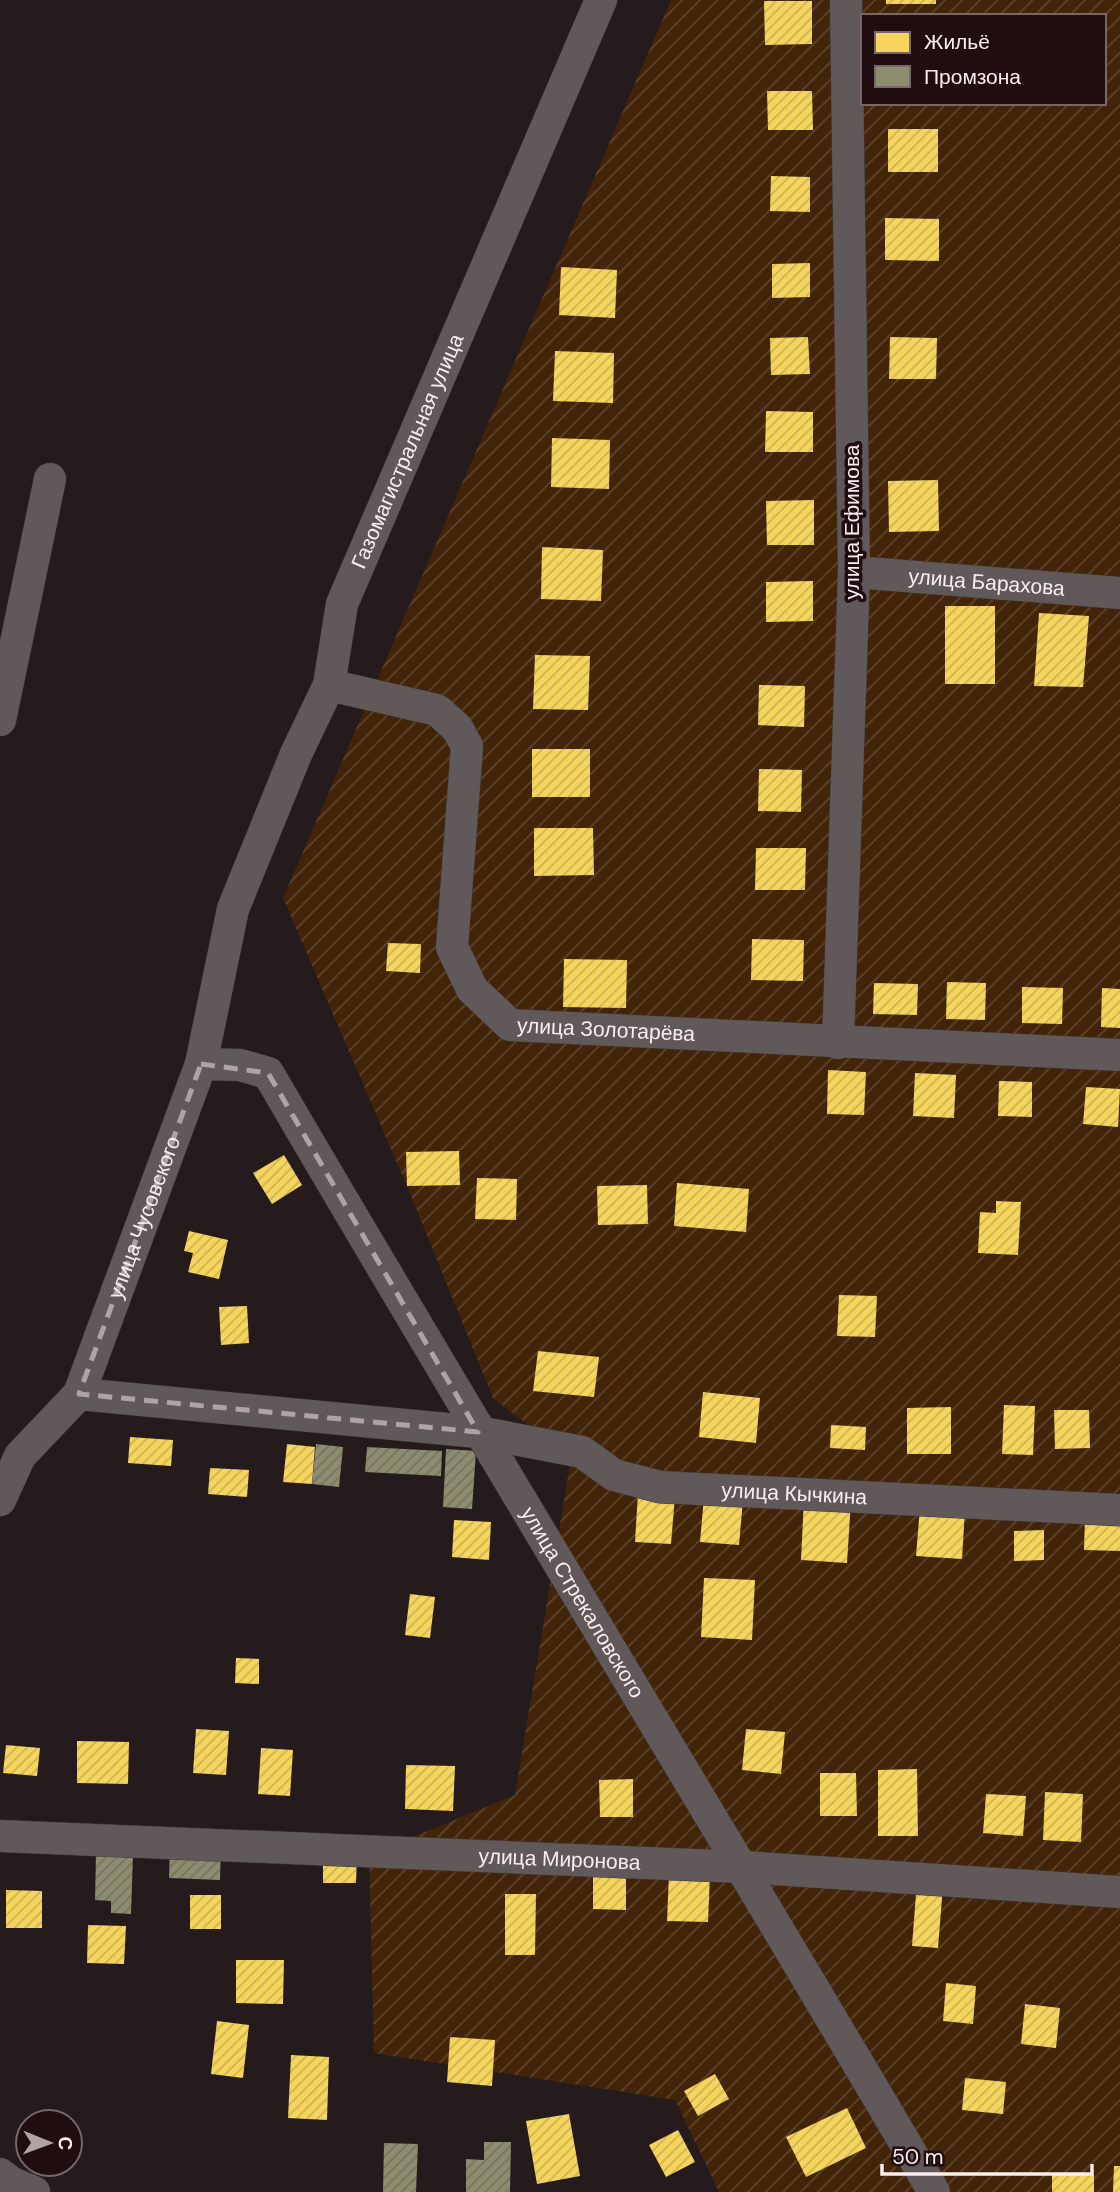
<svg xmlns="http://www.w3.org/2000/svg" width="1120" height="2192" viewBox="0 0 1120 2192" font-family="'DM Sans',sans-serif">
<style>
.garden{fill:url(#garden-furrows);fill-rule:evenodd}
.homes{fill:url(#homes-hatch)}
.industry{fill:url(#industry-hatch)}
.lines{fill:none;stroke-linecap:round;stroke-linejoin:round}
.street-casing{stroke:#403839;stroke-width:33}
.street{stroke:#615959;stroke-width:32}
.marked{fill:none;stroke:#b0a3a4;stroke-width:5;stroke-dasharray:14 9;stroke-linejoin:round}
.labels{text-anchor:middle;stroke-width:7;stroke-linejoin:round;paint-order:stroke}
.street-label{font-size:21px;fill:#fbedee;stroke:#1f0d10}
</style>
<defs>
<pattern id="garden-furrows" width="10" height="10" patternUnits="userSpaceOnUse" patternTransform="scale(1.75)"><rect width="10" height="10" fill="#422508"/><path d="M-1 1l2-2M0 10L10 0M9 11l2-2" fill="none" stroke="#5e452c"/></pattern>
<pattern id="homes-hatch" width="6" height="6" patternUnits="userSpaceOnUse" patternTransform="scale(1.75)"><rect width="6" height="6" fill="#f6d55c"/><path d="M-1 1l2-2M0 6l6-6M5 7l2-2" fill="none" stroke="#cbb257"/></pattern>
<pattern id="industry-hatch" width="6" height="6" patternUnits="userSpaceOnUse" patternTransform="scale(1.75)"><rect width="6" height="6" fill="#8c8c6e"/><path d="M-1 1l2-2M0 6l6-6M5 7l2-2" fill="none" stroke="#757460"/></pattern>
</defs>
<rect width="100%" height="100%" fill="#251a1c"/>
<!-- garden -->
<path class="garden" d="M 671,0 L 1120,0 L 1120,2192 L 719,2192 L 675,2100 L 374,2053 L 369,1855 L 515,1795 L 571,1458 L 493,1398 L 407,1186 L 283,898 ZM 863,16 L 1104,16 L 1104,103 L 863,103 Z"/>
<!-- homes -->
<path class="homes" d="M 886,0 L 936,0 L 936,4 L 886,4 Z
M 764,1 L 812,1 L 812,44 L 765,45 Z
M 767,91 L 812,91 L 813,130 L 768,130 Z
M 888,129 L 938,129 L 938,172 L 888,172 Z
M 771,176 L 810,177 L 810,212 L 770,211 Z
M 885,218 L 939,219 L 939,261 L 885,260 Z
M 810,263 L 810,297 L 772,298 L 772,264 Z
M 561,267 L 617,270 L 615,318 L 559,315 Z
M 808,337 L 810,374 L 771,375 L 770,338 Z
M 890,337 L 937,338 L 936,379 L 889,379 Z
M 555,351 L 614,353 L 613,403 L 553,401 Z
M 766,411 L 813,412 L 813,452 L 765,452 Z
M 552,438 L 610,440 L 609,489 L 551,487 Z
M 938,480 L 939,531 L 889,532 L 888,481 Z
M 814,500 L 814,545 L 767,545 L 766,501 Z
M 542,547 L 603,550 L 601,601 L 541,599 Z
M 813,581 L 813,621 L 766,622 L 766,582 Z
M 945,606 L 995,606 L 995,684 L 945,684 Z
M 1039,613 L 1089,616 L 1083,687 L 1034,686 Z
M 535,655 L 590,656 L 588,710 L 533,709 Z
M 759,685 L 805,686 L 804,727 L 758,725 Z
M 532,749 L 590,749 L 590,797 L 532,797 Z
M 759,769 L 802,770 L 801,812 L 758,811 Z
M 534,828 L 593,828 L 594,875 L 534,876 Z
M 756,848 L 806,848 L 805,890 L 755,890 Z
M 752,939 L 804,940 L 803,981 L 751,980 Z
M 388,943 L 421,944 L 420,973 L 386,971 Z
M 564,959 L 627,960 L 626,1008 L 563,1007 Z
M 947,982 L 986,983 L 985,1020 L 946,1019 Z
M 874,983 L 918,984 L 917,1015 L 873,1014 Z
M 1022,987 L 1063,988 L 1062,1024 L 1022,1023 Z
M 1102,988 L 1120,989 L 1120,1028 L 1101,1027 Z
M 828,1070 L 866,1072 L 864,1115 L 827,1114 Z
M 915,1073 L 956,1075 L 954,1118 L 913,1116 Z
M 999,1081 L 1032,1082 L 1032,1117 L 998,1116 Z
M 1086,1087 L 1120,1089 L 1118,1127 L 1083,1124 Z
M 459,1151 L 460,1185 L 407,1186 L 406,1152 Z
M 284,1155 L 302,1185 L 272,1204 L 253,1173 Z
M 477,1178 L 517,1179 L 516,1220 L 475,1219 Z
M 677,1183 L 749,1189 L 746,1232 L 674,1226 Z
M 647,1185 L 648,1224 L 598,1225 L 597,1186 Z
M 996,1201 L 1021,1202 L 1018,1255 L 978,1253 L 980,1212 L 996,1213 Z
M 189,1231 L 228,1240 L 219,1279 L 188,1272 L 193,1253 L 184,1251 Z
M 839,1295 L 877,1296 L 875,1337 L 837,1336 Z
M 247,1306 L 249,1343 L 221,1345 L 219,1307 Z
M 538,1351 L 599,1357 L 594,1397 L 533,1391 Z
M 703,1392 L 760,1398 L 756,1443 L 699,1437 Z
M 1004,1405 L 1035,1406 L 1033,1455 L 1002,1454 Z
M 951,1407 L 951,1454 L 907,1454 L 907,1408 Z
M 1054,1410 L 1089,1410 L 1090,1448 L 1055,1449 Z
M 831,1425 L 866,1427 L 865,1450 L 830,1448 Z
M 130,1437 L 173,1440 L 171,1466 L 128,1463 Z
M 287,1444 L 315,1447 L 312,1484 L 283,1482 Z
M 210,1468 L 249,1470 L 247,1497 L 208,1494 Z
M 638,1493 L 675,1496 L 671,1544 L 635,1542 Z
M 704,1497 L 743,1500 L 739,1545 L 700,1542 Z
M 804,1498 L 851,1501 L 847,1563 L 801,1560 Z
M 920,1507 L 965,1510 L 962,1559 L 916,1556 Z
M 1085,1518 L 1120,1519 L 1120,1551 L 1084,1550 Z
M 454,1520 L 491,1522 L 489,1560 L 452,1557 Z
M 1044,1530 L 1044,1560 L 1014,1561 L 1014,1531 Z
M 704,1578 L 755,1580 L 752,1640 L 701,1637 Z
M 410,1594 L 435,1597 L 430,1638 L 405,1635 Z
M 236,1658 L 259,1659 L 259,1684 L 235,1683 Z
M 196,1729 L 229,1731 L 226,1775 L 193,1773 Z
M 746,1729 L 785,1732 L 781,1774 L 742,1770 Z
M 77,1741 L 129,1742 L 128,1784 L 77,1783 Z
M 6,1745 L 40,1748 L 37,1776 L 3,1773 Z
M 261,1748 L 293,1750 L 290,1796 L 258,1794 Z
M 406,1765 L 455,1766 L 453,1811 L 405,1809 Z
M 917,1769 L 918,1836 L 878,1836 L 878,1770 Z
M 820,1773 L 856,1773 L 857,1816 L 820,1816 Z
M 633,1779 L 633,1817 L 600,1817 L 599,1780 Z
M 1045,1792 L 1083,1794 L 1081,1842 L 1043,1840 Z
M 986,1794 L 1026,1796 L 1023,1836 L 983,1833 Z
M 323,1856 L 357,1856 L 356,1883 L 323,1883 Z
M 669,1874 L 710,1875 L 708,1922 L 667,1921 Z
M 593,1876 L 626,1876 L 626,1910 L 593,1909 Z
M 943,1886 L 938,1948 L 912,1946 L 916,1894 Z
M 6,1890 L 42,1891 L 42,1928 L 6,1928 Z
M 505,1894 L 536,1894 L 535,1955 L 505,1955 Z
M 190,1895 L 221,1895 L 221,1929 L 190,1929 Z
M 88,1925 L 126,1926 L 124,1964 L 87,1963 Z
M 236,1960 L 284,1960 L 283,2004 L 236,2003 Z
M 946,1983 L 976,1986 L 973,2024 L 943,2021 Z
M 1025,2004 L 1060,2008 L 1056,2048 L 1021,2044 Z
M 217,2021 L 249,2025 L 243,2078 L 211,2074 Z
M 450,2037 L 495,2040 L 492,2086 L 447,2082 Z
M 291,2055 L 329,2057 L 327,2120 L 288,2118 Z
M 715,2074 L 729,2099 L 698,2116 L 684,2091 Z
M 965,2078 L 1006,2082 L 1003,2114 L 962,2110 Z
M 847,2108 L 866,2148 L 806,2177 L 786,2137 Z
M 569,2114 L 580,2176 L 537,2184 L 526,2121 Z
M 678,2130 L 695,2162 L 666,2177 L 649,2145 Z
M 1114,2166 L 1120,2166 L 1120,2192 L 1113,2192 Z
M 1052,2173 L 1094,2175 L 1094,2192 L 1052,2192 Z"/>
<!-- industry -->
<path class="industry" d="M 316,1444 L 343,1447 L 339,1487 L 312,1484 Z
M 367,1447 L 442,1451 L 441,1476 L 365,1472 Z
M 446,1449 L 476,1451 L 472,1509 L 443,1507 Z
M 170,1846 L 221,1847 L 220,1880 L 169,1878 Z
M 96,1853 L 133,1855 L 131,1914 L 111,1913 L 111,1901 L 95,1900 Z
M 484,2142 L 511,2142 L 510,2192 L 466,2192 L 466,2159 L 484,2160 Z
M 384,2143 L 418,2144 L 416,2192 L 383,2192 Z"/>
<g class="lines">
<defs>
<g id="street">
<path id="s1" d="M 854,572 L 1120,593"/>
<path id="s2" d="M 329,685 L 437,710 L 457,728 L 467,746 L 452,947 L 472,989 L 510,1025 L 1120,1055"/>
<path d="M 0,720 L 50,479"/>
<path d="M 838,1043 L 854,572 L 846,0"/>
<path id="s3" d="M 201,1064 L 240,1065 L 268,1073 C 487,1448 714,1818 934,2192"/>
<path id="s4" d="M 79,1394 L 478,1432 L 582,1452 L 614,1475 L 660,1487 L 1120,1510"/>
<path id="s5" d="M 0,1500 L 20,1456 L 79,1394 L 201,1064 L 233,909 L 296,754 L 329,685 L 342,604 L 601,0"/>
<path id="s6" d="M 0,1836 L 743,1867 L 1120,1892"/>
<path d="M 0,2174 L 12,2183 L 34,2192"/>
</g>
</defs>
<!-- street casing -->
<use href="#street" class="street-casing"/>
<!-- street -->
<use href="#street" class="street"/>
</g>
<!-- marked area -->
<path class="marked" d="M 201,1064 L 268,1073 L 478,1432 L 79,1394 Z"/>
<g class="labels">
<!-- street labels -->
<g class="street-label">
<text dy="7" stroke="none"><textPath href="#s5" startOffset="1136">Газомагистральная улица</textPath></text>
<text transform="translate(852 522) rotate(-90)" y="7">улица Ефимова</text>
<text dy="7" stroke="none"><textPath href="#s1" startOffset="133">улица Барахова</textPath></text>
<text dy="7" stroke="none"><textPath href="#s2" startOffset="555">улица Золотарёва</textPath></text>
<text dy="7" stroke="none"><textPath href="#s5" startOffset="322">улица Чусовского</textPath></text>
<text dy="7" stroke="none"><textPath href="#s4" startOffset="728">улица Кычкина</textPath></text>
<text dy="7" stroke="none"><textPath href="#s3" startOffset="684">улица Стрекаловского</textPath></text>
<text dy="7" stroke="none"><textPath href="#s6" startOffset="560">улица Миронова</textPath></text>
</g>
</g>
<!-- legend -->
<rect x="861" y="14" width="245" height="91" fill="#1f0d10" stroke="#776769" stroke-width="2"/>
<rect x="875" y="32" width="35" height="21" fill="#f6d55c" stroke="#776769" stroke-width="2"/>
<text x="924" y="49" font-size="21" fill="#fbedee">Жильё</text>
<rect x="875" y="66" width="35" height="21" fill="#8c8c6e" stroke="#776769" stroke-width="2"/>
<text x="924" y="84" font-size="21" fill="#fbedee">Промзона</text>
<!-- north arrow -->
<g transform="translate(49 2143) rotate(91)"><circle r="33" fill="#1f0d10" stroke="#776769" stroke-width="2"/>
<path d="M0-5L12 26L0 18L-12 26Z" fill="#b0a3a4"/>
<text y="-10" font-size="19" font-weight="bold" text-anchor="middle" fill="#fbedee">С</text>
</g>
<!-- scale -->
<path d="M882 2164v10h210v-10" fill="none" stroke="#fbedee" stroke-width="3.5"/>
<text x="892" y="2164" font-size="21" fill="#fbedee" stroke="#1f0d10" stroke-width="5" paint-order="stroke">50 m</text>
</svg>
